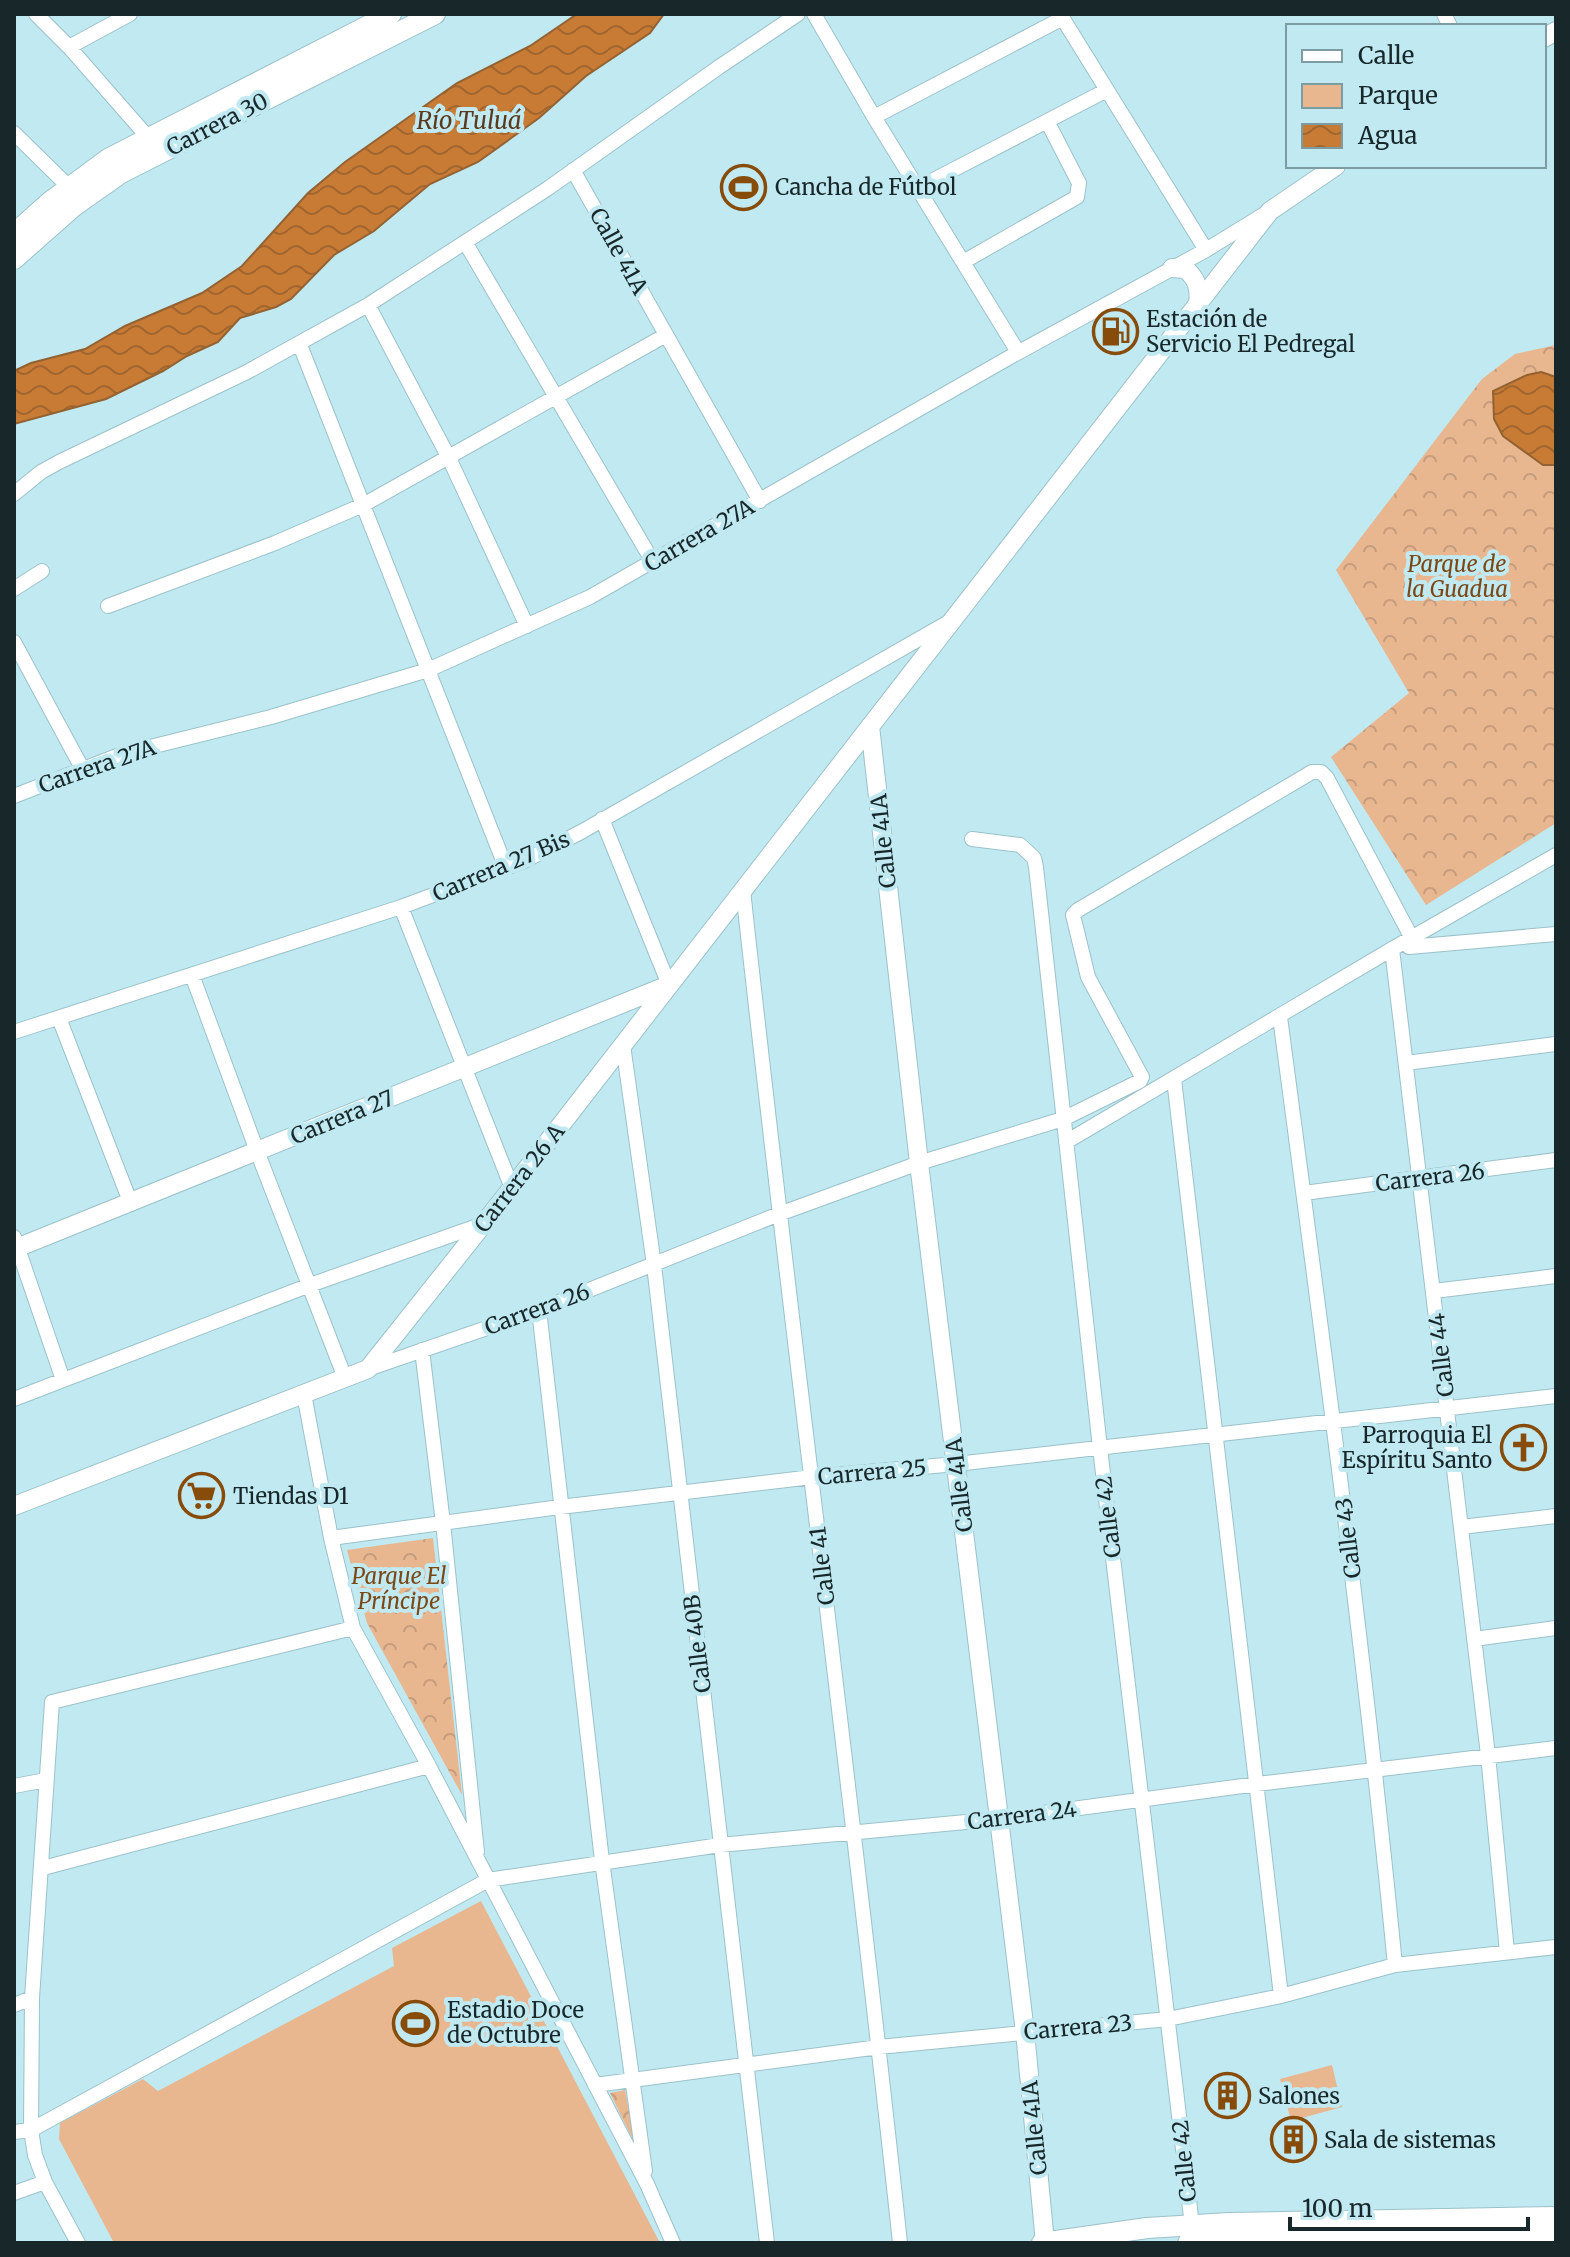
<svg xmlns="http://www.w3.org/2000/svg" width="1570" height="2257" viewBox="0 0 1570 2257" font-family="Merriweather,serif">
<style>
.green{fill:#e8b68f}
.forest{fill:url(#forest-crowns)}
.water{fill:url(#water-waves);stroke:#936232;stroke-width:2}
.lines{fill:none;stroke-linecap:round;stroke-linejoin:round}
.minor-casing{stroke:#9bc2c9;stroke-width:16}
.tertiary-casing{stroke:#9bc2c9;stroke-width:20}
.secondary-casing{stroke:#9bc2c9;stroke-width:22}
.minor{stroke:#fff;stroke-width:14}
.tertiary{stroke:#fff;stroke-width:18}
.secondary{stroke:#fff;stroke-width:20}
.labels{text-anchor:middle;stroke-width:8;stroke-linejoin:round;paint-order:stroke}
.street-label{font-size:22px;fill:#18282a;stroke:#c1e9f1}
.poi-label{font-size:22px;fill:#18282a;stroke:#c1e9f1;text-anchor:start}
.park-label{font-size:22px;font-style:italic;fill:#7b4715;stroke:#c1e9f1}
.water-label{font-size:24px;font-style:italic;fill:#5a391d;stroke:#c1e9f1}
</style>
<defs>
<pattern id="forest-crowns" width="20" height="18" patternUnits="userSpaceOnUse" patternTransform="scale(2)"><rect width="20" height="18" fill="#e8b68f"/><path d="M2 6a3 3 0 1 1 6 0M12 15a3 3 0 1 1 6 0" fill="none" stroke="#c69c7c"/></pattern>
<pattern id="water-waves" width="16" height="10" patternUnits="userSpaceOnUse" patternTransform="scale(2)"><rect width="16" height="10" fill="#c87b35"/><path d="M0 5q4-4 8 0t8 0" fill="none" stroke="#a1652d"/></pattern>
</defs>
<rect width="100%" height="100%" fill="#c1e9f1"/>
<!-- green -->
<path class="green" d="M 481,1901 L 660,2243 L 114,2243 L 59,2139 L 60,2123 L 143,2079 L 158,2091 L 394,1966 L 392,1948 Z
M 1332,2065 L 1342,2107 L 1291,2121 L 1280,2079 Z"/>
<!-- forest -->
<path class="forest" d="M 1556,345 L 1556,823 L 1426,905 L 1331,757 L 1409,693 L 1336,570 L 1482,379 L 1515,354 Z
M 433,1538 L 462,1795 L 367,1623 L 347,1550 Z
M 625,2090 L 636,2146 L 610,2093 Z"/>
<!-- water -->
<path class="water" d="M 577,14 L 664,14 L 650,33 L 586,76 L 539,118 L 478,162 L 430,184 L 374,231 L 334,255 L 291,299 L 276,307 L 240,318 L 218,342 L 187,356 L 163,371 L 106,399 L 14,424 L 14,371 L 31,363 L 85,349 L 125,326 L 202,293 L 242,266 L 308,193 L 345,162 L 457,83 L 530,46 Z
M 1541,372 L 1556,377 L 1556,465 L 1543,465 L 1503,436 L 1494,419 L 1493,391 L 1527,375 Z"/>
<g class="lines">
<defs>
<path id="minor" d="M 36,14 L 69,47 L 153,143
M 814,14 L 874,117 L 1018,352
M 1060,14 L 1206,250
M 1444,14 L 1450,26
M 69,47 L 130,14
M 874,117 L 1063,18
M 14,133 L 69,187
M 573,170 L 760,501
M 918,188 L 1107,90
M 465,242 L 653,562
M 963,262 L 1077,197 L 1079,183 L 1047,121
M 368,305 L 449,458 L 527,626
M 300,345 L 506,868
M 14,494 L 41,472 L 59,462 L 247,372 L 368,305 L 547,189 L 719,67 L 798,14
M 14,589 L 42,571
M 108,606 L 275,543 L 363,505 L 666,335
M 14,642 L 82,768
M 14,796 L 122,754 L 271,717 L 428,670 L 590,597 L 1010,357 L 1206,250 L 1263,215
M 602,819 L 669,985
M 972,839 L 1020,845 L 1034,858 L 1036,867 L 1100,1448 L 1193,2234
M 743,890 C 792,1341 852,1791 900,2243
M 401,907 L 512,1188
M 1409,947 L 1556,934
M 1392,949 L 1488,1755 L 1507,1952
M 192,975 L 257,1151 L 345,1378
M 1280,1017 C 1322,1333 1364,1648 1395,1965
M 59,1018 L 131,1204
M 14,1032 L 401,907 L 524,861 L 581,832 L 947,623
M 623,1045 L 654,1265 L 767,2243
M 1406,1063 L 1556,1044
M 1174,1079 L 1281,1996
M 1066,1142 L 1392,949 L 1556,855
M 1304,1193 L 1556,1160
M 14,1237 L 63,1380
M 1434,1291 L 1556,1276
M 539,1310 L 602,1861 L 645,2171
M 422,1350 L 443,1523 L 477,1852
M 368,1369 L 539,1310 L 779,1214 L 919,1163 L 1063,1119 L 1140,1081 L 1142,1077 L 1088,977 L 1073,915 L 1078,910 L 1312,772 L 1321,772 L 1327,778 L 1416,946
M 304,1394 L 331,1538 L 353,1628 L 429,1766 L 647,2184 L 673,2243
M 14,1399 L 310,1285 L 483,1224
M 1461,1527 L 1556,1516
M 331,1538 L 560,1507 L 812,1477 L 956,1464 L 1556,1396
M 1474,1639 L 1556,1628
M 14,1786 L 46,1780
M 43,1868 L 429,1766
M 14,2005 L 32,1998
M 595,2085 L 879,2047 L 1168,2019 L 1281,1996 L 1395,1965 L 1556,1947
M 14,2132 L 31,2130 L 488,1880 L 720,1845 L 998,1819 L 1257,1784 L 1556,1748
M 14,2193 L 45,2182
M 78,2243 L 45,2182 L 35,2155 L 31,2130 L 32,1998 L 52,1702 L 353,1628"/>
<path id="tertiary" d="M 1544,38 L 1556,31
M 1172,268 L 1185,269 C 1197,278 1200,289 1198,304
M 870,726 L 919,1163 L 1025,2032 L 1045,2243
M 14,1249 L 666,986
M 14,1506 L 368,1369 L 512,1188 L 1270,211 L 1336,166"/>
<path id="secondary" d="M 14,234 L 51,201 L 108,159 L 391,14
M 14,259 L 74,206 L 121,173 L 435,14
M 1042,2243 L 1147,2228 L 1229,2223 L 1556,2217
M 1188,2243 L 1556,2233"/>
</defs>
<!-- minor casing -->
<use href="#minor" class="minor-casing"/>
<!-- tertiary casing -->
<use href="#tertiary" class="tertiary-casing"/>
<!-- secondary casing -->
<use href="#secondary" class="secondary-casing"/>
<!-- minor -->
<use href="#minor" class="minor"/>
<!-- tertiary -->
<use href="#tertiary" class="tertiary"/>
<!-- secondary -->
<use href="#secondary" class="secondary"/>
</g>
<!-- icons -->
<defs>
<symbol id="stadium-ring" viewBox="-11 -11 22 22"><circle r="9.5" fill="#c1e9f1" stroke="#884c0a" stroke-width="1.5"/><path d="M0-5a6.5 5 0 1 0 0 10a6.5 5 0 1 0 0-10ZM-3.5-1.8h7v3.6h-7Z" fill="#884c0a"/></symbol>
<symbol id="fuel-ring" viewBox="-11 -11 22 22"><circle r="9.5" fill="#c1e9f1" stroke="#884c0a" stroke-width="1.5"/><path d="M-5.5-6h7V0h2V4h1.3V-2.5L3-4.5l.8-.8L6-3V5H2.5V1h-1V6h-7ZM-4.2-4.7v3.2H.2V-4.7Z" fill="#884c0a"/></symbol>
<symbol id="church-ring" viewBox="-11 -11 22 22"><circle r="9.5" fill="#c1e9f1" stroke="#884c0a" stroke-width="1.5"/><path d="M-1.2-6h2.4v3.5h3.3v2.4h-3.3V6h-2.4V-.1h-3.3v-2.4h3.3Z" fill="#884c0a"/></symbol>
<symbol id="supermarket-ring" viewBox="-11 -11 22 22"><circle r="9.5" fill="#c1e9f1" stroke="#884c0a" stroke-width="1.5"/><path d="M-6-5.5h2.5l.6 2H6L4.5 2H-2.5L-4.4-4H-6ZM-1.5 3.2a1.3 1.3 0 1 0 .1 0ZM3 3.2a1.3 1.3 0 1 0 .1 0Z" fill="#884c0a"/></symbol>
<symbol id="building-ring" viewBox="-11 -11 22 22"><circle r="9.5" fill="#c1e9f1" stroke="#884c0a" stroke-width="1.5"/><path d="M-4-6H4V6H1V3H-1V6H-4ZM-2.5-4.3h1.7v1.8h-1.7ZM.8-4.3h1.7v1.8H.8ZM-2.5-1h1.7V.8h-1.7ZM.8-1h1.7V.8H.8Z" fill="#884c0a"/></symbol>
</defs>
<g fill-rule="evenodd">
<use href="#stadium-ring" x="718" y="162" width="51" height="51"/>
<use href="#fuel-ring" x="1090" y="306" width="51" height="51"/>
<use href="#church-ring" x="1498" y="1422" width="51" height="51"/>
<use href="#supermarket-ring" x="176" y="1470" width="51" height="51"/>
<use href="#stadium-ring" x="390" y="1998" width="51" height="51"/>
<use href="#building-ring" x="1202" y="2070" width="51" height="51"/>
<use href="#building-ring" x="1268" y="2114" width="51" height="51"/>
</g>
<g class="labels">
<!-- street labels -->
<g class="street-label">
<text transform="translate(217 124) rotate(-27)" y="8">Carrera 30</text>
<text transform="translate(619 251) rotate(61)" y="8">Calle 41A</text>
<text transform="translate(699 535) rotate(-30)" y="8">Carrera 27A</text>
<text transform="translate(97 766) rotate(-19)" y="8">Carrera 27A</text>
<text transform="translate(883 841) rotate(-96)" y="8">Calle 41A</text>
<text transform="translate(501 866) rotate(-23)" y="8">Carrera 27 Bis</text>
<text transform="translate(342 1117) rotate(-22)" y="8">Carrera 27</text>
<text transform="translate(1430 1177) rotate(-7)" y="8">Carrera 26</text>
<text transform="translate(519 1178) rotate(-52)" y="8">Carrera 26 A</text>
<text transform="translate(537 1309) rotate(-20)" y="8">Carrera 26</text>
<text transform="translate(1441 1355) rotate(-97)" y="8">Calle 44</text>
<text transform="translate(872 1472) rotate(-5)" y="8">Carrera 25</text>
<text transform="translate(959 1485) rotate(-97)" y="8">Calle 41A</text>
<text transform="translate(1108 1517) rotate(-97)" y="8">Calle 42</text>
<text transform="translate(1348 1538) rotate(-97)" y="8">Calle 43</text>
<text transform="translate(822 1566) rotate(-97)" y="8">Calle 41</text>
<text transform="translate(697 1644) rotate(-97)" y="8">Calle 40B</text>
<text transform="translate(1022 1815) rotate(-7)" y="8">Carrera 24</text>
<text transform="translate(1078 2027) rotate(-5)" y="8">Carrera 23</text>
<text transform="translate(1034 2128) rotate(-96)" y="8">Calle 41A</text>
<text transform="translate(1184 2161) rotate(-96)" y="8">Calle 42</text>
</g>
<!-- poi labels -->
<g class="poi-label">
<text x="775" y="195">Cancha de Fútbol</text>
<text x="1146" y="327">Estación de<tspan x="1146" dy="25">Servicio El Pedregal</tspan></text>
<text x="1492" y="1443" text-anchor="end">Parroquia El<tspan x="1492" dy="25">Espíritu Santo</tspan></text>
<text x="233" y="1504">Tiendas D1</text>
<text x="447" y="2018">Estadio Doce<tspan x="447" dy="25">de Octubre</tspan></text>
<text x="1258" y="2104">Salones</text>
<text x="1324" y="2148">Sala de sistemas</text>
</g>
<!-- park labels -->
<g class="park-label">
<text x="1457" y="572">Parque de<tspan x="1457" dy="25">la Guadua</tspan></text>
<text x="399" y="1584">Parque El<tspan x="399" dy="25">Príncipe</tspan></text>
</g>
<!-- water labels -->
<g class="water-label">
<text x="469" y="129">Río Tuluá</text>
</g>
</g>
<!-- border -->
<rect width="1570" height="2257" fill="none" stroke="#18282a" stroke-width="32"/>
<!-- legend -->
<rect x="1286" y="24" width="260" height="144" fill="#c1e9f1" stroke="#7d9ca1" stroke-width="2"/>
<rect x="1302" y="50" width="40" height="12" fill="#ffffff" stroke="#7d9ca1" stroke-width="2"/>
<text x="1358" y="64" font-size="24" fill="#18282a">Calle</text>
<rect x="1302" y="84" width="40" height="24" fill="#e8b68f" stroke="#7d9ca1" stroke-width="2"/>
<text x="1358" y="104" font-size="24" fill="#18282a">Parque</text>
<rect x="1302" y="124" width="40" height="24" fill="url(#water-waves)" stroke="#7d9ca1" stroke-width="2"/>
<text x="1358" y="144" font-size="24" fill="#18282a">Agua</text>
<!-- scale -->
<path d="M1290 2217v12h238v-12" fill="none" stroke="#18282a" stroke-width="4"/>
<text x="1302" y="2217" font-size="24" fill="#18282a" stroke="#c1e9f1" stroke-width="6" paint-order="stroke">100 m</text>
</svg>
